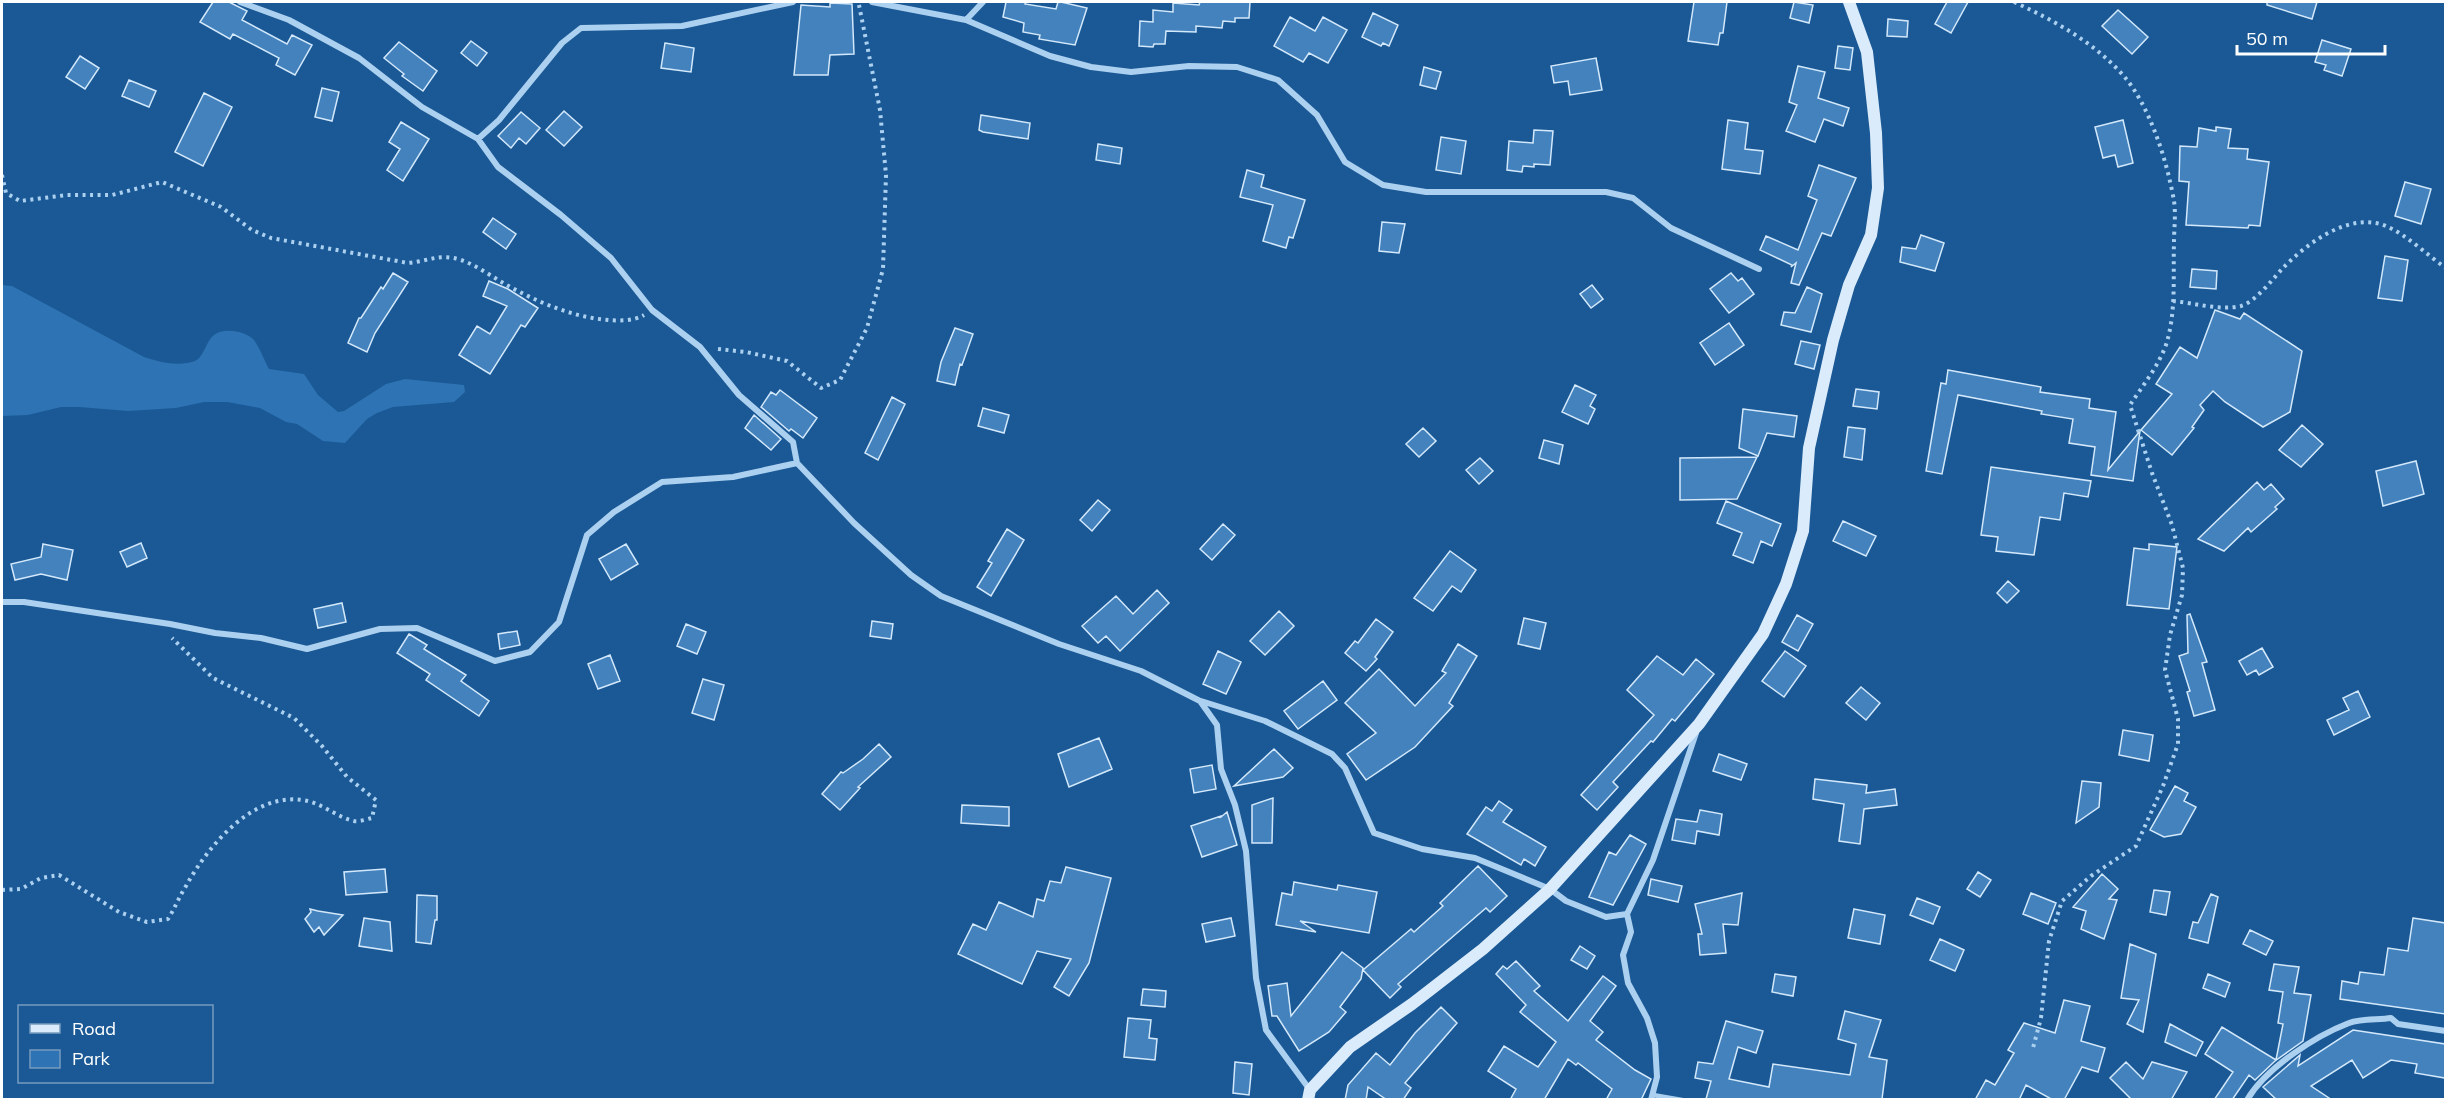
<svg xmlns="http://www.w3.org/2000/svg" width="2447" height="1101" viewBox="0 0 2447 1101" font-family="Mulish,sans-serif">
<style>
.green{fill:#2e73b3}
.building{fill:#4382bc;stroke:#d3e8fb;stroke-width:1.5}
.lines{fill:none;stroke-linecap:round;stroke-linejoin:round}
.path{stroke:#acd0f0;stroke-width:4;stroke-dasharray:3 4.5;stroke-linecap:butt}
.service{stroke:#acd0f0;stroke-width:4.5}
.minor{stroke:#acd0f0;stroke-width:6}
.secondary{stroke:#daebfb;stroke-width:12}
</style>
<rect width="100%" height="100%" fill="#1a5995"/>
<!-- green -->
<path class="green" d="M 2,285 L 12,286 L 144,357 C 159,362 179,367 195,361 C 204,357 206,341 214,335 C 224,327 246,331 254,340 C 260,348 264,360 269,369 L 304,374 L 318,395 L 338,412 L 344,411 L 386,384 L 405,379 L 464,385 L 465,392 L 454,402 L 393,407 L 377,413 L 367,419 L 345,443 L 323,441 L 297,424 L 286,422 L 260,408 L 227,402 L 204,402 L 176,408 L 128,411 L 79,407 L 61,407 L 28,415 L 2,416 Z"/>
<!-- building -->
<path class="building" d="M 213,2 L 229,2 L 247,11 L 242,20 L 287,44 L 292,35 L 312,45 L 295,75 L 276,65 L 279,58 L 233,34 L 230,39 L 200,22 Z
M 1006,2 L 1026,2 L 1025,4 L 1056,9 L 1058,2 L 1061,2 L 1087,8 L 1075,45 L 1039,39 L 1040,35 L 1023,32 L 1024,23 L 1003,17 Z
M 1200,2 L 1250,2 L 1249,18 L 1235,18 L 1235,22 L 1223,21 L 1222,28 L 1196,26 L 1196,32 L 1166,31 L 1165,44 L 1154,44 L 1153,47 L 1139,46 L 1140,21 L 1153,22 L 1153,10 L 1173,12 L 1173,3 L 1199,5 Z
M 1694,2 L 1727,2 L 1723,33 L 1720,33 L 1718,45 L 1688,41 Z
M 1794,2 L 1813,5 L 1809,23 L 1790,18 Z
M 1947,2 L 1968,2 L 1951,33 L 1935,24 Z
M 2267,2 L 2317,2 L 2312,19 L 2267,5 Z
M 830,3 L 852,4 L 854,54 L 830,55 L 828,75 L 794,75 L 801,5 L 830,7 Z
M 2118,10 L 2148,37 L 2132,54 L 2102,26 Z
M 1373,13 L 1398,25 L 1389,46 L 1383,43 L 1381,46 L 1362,37 Z
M 1290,17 L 1315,31 L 1323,17 L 1347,30 L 1328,63 L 1309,53 L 1303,62 L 1274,46 Z
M 1888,19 L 1908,21 L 1907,37 L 1887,36 Z
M 2322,40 L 2351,49 L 2342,76 L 2324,70 L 2326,65 L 2315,62 Z
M 471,41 L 487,53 L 477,66 L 461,53 Z
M 399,42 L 437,71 L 423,91 L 402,76 L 404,74 L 384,58 Z
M 665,43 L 694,48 L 691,72 L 661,68 Z
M 1838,46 L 1853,48 L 1850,70 L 1835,68 Z
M 80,56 L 99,68 L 85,89 L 66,77 Z
M 1596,58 L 1602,90 L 1570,95 L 1568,81 L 1554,83 L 1551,66 Z
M 1798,66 L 1825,72 L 1818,98 L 1849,108 L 1843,126 L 1824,119 L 1815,142 L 1786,131 L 1797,105 L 1789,102 Z
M 1424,67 L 1441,72 L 1436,89 L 1420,85 Z
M 129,80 L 156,91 L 149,107 L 122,96 Z
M 322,88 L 339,92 L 332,121 L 315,117 Z
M 204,93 L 232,107 L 203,166 L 175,152 Z
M 564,111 L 582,127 L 564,146 L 546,130 Z
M 521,112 L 540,128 L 526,144 L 519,138 L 511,148 L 498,136 Z
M 981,115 L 1030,123 L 1028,139 L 983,132 L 979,130 Z
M 1728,120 L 1748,123 L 1745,149 L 1763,151 L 1760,174 L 1722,169 Z
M 2123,120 L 2133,163 L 2118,167 L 2115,155 L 2103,158 L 2095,127 Z
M 401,122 L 429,139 L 403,181 L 387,170 L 400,149 L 389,142 Z
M 2216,127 L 2231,129 L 2228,148 L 2248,149 L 2247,159 L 2269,162 L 2260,226 L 2249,225 L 2248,228 L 2186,225 L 2189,182 L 2179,181 L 2180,146 L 2197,147 L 2199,128 L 2216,131 Z
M 1534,130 L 1553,131 L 1550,165 L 1534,164 L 1534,167 L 1523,166 L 1522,172 L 1507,170 L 1509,141 L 1533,143 Z
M 1441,137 L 1466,141 L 1461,174 L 1436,170 Z
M 1098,144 L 1122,148 L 1120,164 L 1096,160 Z
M 1819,165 L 1856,178 L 1831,236 L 1822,233 L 1799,285 L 1791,283 L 1796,263 L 1791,267 L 1792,265 L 1760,250 L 1766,236 L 1798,250 L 1817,200 L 1808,196 Z
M 1247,170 L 1264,175 L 1261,187 L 1305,200 L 1293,238 L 1289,237 L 1286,248 L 1263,241 L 1273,205 L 1240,197 Z
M 2405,182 L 2431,189 L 2421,224 L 2395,216 Z
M 493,218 L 516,234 L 506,249 L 483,232 Z
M 1382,222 L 1405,224 L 1399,253 L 1379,251 Z
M 1921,235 L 1944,243 L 1935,271 L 1900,262 L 1902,247 L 1916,249 Z
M 2385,256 L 2408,260 L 2402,301 L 2378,298 Z
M 2192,269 L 2217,271 L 2216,289 L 2190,287 Z
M 393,273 L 408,282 L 375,333 L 367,352 L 348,343 L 359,318 L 361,318 L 381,287 L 383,289 Z
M 1731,273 L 1738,281 L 1742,278 L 1754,294 L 1729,313 L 1710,289 Z
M 489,281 L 508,289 L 538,308 L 525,327 L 521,325 L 490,374 L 459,355 L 477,326 L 490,334 L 507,306 L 483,296 Z
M 1592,285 L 1603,299 L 1591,308 L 1580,294 Z
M 1807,287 L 1822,294 L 1811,332 L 1781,325 L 1784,312 L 1795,313 Z
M 2215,310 L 2240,319 L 2244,313 L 2302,351 L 2290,412 L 2263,427 L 2225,402 L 2213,391 L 2200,405 L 2204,410 L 2192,427 L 2194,428 L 2172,455 L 2141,430 L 2172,394 L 2156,384 L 2180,347 L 2197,358 Z
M 1729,323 L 1744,345 L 1715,365 L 1700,343 Z
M 955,328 L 973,334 L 962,365 L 960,364 L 955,385 L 937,381 L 941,362 Z
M 1801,341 L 1820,345 L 1814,369 L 1795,364 Z
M 1948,370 L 2041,387 L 2040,392 L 2090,399 L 2089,408 L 2116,412 L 2108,470 L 2140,431 L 2133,481 L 2091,475 L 2095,447 L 2069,443 L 2073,419 L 2041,414 L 2042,411 L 1958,395 L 1942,474 L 1926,471 L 1941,383 L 1946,384 Z
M 1575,385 L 1596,395 L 1590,406 L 1595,409 L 1588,424 L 1562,412 Z
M 1856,389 L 1879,392 L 1877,409 L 1853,406 Z
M 780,390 L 817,418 L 803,438 L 791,429 L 789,431 L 761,407 L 771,392 L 776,395 Z
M 892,397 L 905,404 L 878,460 L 865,453 Z
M 983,408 L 1009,415 L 1004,433 L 978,426 Z
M 1743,409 L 1797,416 L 1794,437 L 1767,433 L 1758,456 L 1739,448 Z
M 754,415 L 781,439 L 771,450 L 745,428 Z
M 2302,425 L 2323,444 L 2301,467 L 2279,450 Z
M 1848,427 L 1865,429 L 1862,460 L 1844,457 Z
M 1423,428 L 1436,441 L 1419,457 L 1406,444 Z
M 1544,440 L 1563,445 L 1559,464 L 1539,458 Z
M 1757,457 L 1737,499 L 1680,500 L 1680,458 Z
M 1480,458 L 1493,471 L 1479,484 L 1466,470 Z
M 2416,461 L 2424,494 L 2383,506 L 2376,471 Z
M 1991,467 L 2091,481 L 2088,497 L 2064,493 L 2060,520 L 2040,517 L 2034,555 L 1996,551 L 1998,537 L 1981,535 Z
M 2257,482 L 2264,490 L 2271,484 L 2284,499 L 2275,507 L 2277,509 L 2251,532 L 2248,528 L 2224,551 L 2198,539 Z
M 1098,500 L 1110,510 L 1092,531 L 1080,520 Z
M 1726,501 L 1781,524 L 1772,546 L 1761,541 L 1753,563 L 1733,555 L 1742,533 L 1717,523 Z
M 1843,521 L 1876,536 L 1866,556 L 1833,541 Z
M 1223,524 L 1235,535 L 1212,560 L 1200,549 Z
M 1007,529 L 1024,540 L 991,596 L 977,587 L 992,563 L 988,561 Z
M 141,543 L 147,558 L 127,567 L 120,552 Z
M 43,544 L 73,550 L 67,580 L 41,574 L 15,580 L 11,564 L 41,557 Z
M 626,544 L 638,564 L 611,580 L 599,559 Z
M 2149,544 L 2177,547 L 2169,609 L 2127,605 L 2134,548 L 2149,550 Z
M 1450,551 L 1476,570 L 1461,592 L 1452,586 L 1433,611 L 1414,598 Z
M 2008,581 L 2019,591 L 2007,603 L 1997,593 Z
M 1157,590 L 1169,603 L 1120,651 L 1106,636 L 1098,643 L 1082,626 L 1116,596 L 1133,614 Z
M 342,603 L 346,622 L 318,628 L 314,609 Z
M 1279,611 L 1294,626 L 1265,655 L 1250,641 Z
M 2190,614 L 2207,662 L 2202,663 L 2215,710 L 2194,716 L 2187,692 L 2190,691 L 2179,656 L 2188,653 L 2187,615 Z
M 1797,615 L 1813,624 L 1798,651 L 1782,642 Z
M 1524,618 L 1546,623 L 1540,649 L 1518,644 Z
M 1376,619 L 1393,632 L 1375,657 L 1377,659 L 1366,671 L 1345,653 L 1355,641 L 1358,643 Z
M 872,621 L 893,624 L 891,639 L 870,636 Z
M 686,624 L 706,632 L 697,654 L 677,646 Z
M 517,631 L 520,645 L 500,649 L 498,634 Z
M 409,634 L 427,645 L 424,649 L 466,675 L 461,681 L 489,701 L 479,716 L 426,680 L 430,674 L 397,653 Z
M 1458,644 L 1477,656 L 1449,703 L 1453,706 L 1415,747 L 1366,780 L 1347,754 L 1376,733 L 1345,703 L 1379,669 L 1415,706 L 1446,673 L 1442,671 Z
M 2262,648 L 2273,667 L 2259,675 L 2256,670 L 2247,675 L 2239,661 Z
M 1218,651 L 1241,662 L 1226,694 L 1203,684 Z
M 1785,651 L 1806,666 L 1784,697 L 1762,681 Z
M 610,655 L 620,681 L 598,689 L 588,664 Z
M 1657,656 L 1683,675 L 1696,659 L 1714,674 L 1675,721 L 1672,719 L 1653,742 L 1651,741 L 1613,782 L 1618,787 L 1597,810 L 1581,795 L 1654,715 L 1627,690 Z
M 703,679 L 724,685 L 714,720 L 692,713 Z
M 1323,681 L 1337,700 L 1298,729 L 1284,711 Z
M 1861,687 L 1880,703 L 1866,720 L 1846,703 Z
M 2358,691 L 2370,717 L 2334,735 L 2327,720 L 2349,710 L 2343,698 Z
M 2123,730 L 2153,735 L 2149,761 L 2119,755 Z
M 1099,738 L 1112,769 L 1069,787 L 1058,754 Z
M 879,744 L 891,757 L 858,787 L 860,788 L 840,810 L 822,794 L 841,772 L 843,773 L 863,759 Z
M 1274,749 L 1293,768 L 1283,777 L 1234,786 Z
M 1719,754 L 1747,764 L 1741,780 L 1713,771 Z
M 1212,765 L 1216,789 L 1194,793 L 1190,769 Z
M 1815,779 L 1867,785 L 1866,793 L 1895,789 L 1897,805 L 1864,809 L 1860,844 L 1839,841 L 1844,804 L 1813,799 Z
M 2082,781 L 2101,783 L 2099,807 L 2076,823 Z
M 2175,786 L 2188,793 L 2184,801 L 2196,807 L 2181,834 L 2164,837 L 2150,830 Z
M 1273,798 L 1272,843 L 1252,843 L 1252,805 Z
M 1499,801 L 1512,810 L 1503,822 L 1546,847 L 1535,866 L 1524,859 L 1521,865 L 1467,834 L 1486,807 L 1492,811 Z
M 962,805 L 1009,807 L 1009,826 L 961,823 Z
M 1700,810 L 1722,814 L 1719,835 L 1697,831 L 1695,844 L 1672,840 L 1676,819 L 1697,822 Z
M 1227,812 L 1237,845 L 1202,857 L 1191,826 L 1221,816 L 1221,817 Z
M 1630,835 L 1646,844 L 1613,905 L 1589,897 L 1609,852 L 1616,855 Z
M 1478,866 L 1507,896 L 1490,912 L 1486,908 L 1398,984 L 1401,987 L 1390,998 L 1363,970 L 1411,929 L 1414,932 L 1443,906 L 1440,903 Z
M 1066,867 L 1111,878 L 1089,963 L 1069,996 L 1054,987 L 1071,959 L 1037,951 L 1022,984 L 958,954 L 973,924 L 986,930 L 999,902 L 1033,917 L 1037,899 L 1044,901 L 1050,881 L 1061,883 Z
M 385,869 L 387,892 L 346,895 L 344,872 Z
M 1978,872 L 1991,880 L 1980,897 L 1967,889 Z
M 2102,874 L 2118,889 L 2109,899 L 2117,900 L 2104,939 L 2081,929 L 2086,911 L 2073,907 Z
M 1651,879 L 1682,886 L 1678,902 L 1648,895 Z
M 1294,882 L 1337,890 L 1338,885 L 1377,892 L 1369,933 L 1300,921 L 1316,932 L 1276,925 L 1282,893 L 1292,895 Z
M 2154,890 L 2170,892 L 2166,915 L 2150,912 Z
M 1742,893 L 1738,925 L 1723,924 L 1726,953 L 1700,955 L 1698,934 L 1702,934 L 1695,904 Z
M 2031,893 L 2056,903 L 2048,924 L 2023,914 Z
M 2211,894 L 2218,897 L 2208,943 L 2189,938 L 2193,922 L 2198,923 Z
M 417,895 L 437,896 L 437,920 L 435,920 L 431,944 L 416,942 Z
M 1917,898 L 1940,907 L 1933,924 L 1910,915 Z
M 310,909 L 318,911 L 343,915 L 324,935 L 319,927 L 314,932 L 305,919 L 311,912 Z
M 1854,909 L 1885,915 L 1880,944 L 1848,938 Z
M 364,918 L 390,922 L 392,951 L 359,946 Z
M 1231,918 L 1235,936 L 1206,942 L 1202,924 Z
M 2413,918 L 2445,923 L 2445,1014 L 2340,999 L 2342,981 L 2358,984 L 2360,972 L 2384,975 L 2388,948 L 2408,951 Z
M 2250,930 L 2273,941 L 2266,955 L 2243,944 Z
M 1940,939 L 1964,950 L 1955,971 L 1930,960 Z
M 2130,944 L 2156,954 L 2143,1032 L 2127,1024 L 2139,1000 L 2121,998 Z
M 1580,946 L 1595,956 L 1587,969 L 1571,960 Z
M 1342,952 L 1363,968 L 1361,979 L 1340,1007 L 1346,1012 L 1329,1032 L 1299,1051 L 1277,1016 L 1272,1016 L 1268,986 L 1287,983 L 1291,1016 Z
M 1516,961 L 1540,986 L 1534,991 L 1568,1021 L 1603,976 L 1616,986 L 1590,1021 L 1603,1032 L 1596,1040 L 1635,1070 L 1651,1079 L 1641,1100 L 1606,1100 L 1612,1089 L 1578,1063 L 1576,1065 L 1568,1059 L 1544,1100 L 1510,1100 L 1516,1089 L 1488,1071 L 1504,1046 L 1538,1067 L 1556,1042 L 1520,1012 L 1526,1005 L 1496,974 L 1503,966 L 1507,969 Z
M 2274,964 L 2299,967 L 2294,993 L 2311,995 L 2303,1041 L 2275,1061 L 2255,1080 L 2249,1075 L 2232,1100 L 2214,1100 L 2233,1072 L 2205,1054 L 2222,1027 L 2276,1060 L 2283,1024 L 2278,1023 L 2283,992 L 2269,990 Z
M 1775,974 L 1796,977 L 1793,996 L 1772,992 Z
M 2208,974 L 2230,983 L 2225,997 L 2203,988 Z
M 1143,989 L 1166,991 L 1165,1007 L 1141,1005 Z
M 2064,1000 L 2090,1006 L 2081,1041 L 2105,1048 L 2098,1072 L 2082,1067 L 2064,1100 L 2053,1100 L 2026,1085 L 2020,1098 L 2023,1100 L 1975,1100 L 1986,1080 L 1995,1085 L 2014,1053 L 2008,1050 L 2024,1023 L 2055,1033 Z
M 1441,1007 L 1457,1023 L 1405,1083 L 1411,1088 L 1403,1100 L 1387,1100 L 1368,1087 L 1366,1100 L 1345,1100 L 1348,1085 L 1376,1053 L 1390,1065 L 1415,1033 Z
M 1845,1011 L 1881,1020 L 1869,1057 L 1887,1060 L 1882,1099 L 1706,1099 L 1711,1081 L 1695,1078 L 1698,1062 L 1713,1064 L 1726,1021 L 1763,1031 L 1756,1053 L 1738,1047 L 1729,1079 L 1769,1087 L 1773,1064 L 1850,1075 L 1856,1044 L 1838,1039 Z
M 1128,1018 L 1151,1020 L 1149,1038 L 1157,1039 L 1155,1060 L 1124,1057 Z
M 2170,1024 L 2203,1042 L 2196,1056 L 2165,1042 Z
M 2353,1030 L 2445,1044 L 2445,1078 L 2415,1073 L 2417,1064 L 2391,1060 L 2363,1078 L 2352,1060 L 2311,1086 L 2332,1100 L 2277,1100 L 2263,1087 L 2300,1055 L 2298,1066 Z
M 1235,1062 L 1252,1064 L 1249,1095 L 1233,1093 Z
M 2126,1062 L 2143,1079 L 2152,1062 L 2187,1072 L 2171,1100 L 2132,1100 L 2110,1078 Z"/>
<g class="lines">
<!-- path -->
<path class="path" d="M 2014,2 C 2055,21 2092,41 2123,75 C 2150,106 2167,161 2174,201 C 2176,214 2174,229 2174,242 C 2173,273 2176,307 2168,338 C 2162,362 2143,385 2130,405 L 2152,473 L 2172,525 L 2183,568 L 2182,595 L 2170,635 L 2165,670 L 2178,719 L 2178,744 L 2163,786 L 2136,846 L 2091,876 L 2062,901 L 2049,941 L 2041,1018 L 2033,1048
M 2,175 L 6,193 L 20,201 L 67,195 L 112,195 L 162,182 L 221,207 L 252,230 L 271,238 L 408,263 C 429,261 440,253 461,260 C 476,265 491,276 505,284 C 537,302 572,317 608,320 C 619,321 634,321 644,315
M 2173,301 C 2194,303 2221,311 2241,306 C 2255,302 2272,280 2282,269 C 2306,244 2349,211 2386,226 C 2407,235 2427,255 2446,268
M 718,349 L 746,352 L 787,361 L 821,388 L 840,380 L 867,328 L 883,269 L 886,175 L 880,110 L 859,5
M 2,890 L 21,889 L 41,878 L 59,875 L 119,912 L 147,922 L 168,919 C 175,908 179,897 186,886 C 208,846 252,793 302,800 C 321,802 336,817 354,821 C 360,822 367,819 372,818 L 376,800 L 347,777 L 322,746 L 294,718 L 213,678 L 172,638"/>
<!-- service -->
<path class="service" d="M 1653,1095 L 1682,1100"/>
<!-- minor -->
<path class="minor" d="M 240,2 L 289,20 L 359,58 L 422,107 L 478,139 L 498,167 L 561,215 L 611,258 L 652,310 L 700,347 L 739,395 L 793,442 L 797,463 L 854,523 L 911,575 L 941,596 L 1059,644 L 1141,671 L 1200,701 L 1217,725 L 1221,769 L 1235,805 L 1246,851 L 1256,978 L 1266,1030 L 1310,1090
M 872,2 L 966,20 L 983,2
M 966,20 L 1050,56 L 1091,67 L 1131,72 L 1189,66 L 1237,67 L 1278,80 L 1317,115 L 1345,162 L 1383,185 L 1426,192 L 1606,192 L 1633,198 L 1671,228 L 1759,269
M 478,139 L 499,120 L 562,43 L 581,28 L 682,26 L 793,2
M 2,602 L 24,602 L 170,624 L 215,633 L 261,638 L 307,649 L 380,629 L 417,628 L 495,661 L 530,652 L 559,622 L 587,535 L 614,512 L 662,482 L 733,477 L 797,463
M 1201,701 L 1265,721 L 1332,754 L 1345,768 L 1374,833 L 1422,849 L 1475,858 L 1550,889 L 1566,901 L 1606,917 L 1627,914
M 1651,1100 L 1657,1077 L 1655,1043 L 1647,1018 L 1628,983 L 1623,955 L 1631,932 L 1627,914 L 1653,860 L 1696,733
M 2247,1100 C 2266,1068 2315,1036 2349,1023 C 2361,1018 2378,1020 2391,1018 L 2398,1024 L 2446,1031"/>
<!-- secondary -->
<path class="secondary" d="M 1308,1100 L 1310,1090 L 1350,1047 L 1412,1004 L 1483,949 L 1550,889 L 1699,724 L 1763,634 L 1786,584 L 1803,531 L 1809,448 L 1833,340 L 1849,285 L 1871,235 L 1878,188 L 1876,133 L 1867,52 L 1849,2"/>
</g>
<!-- border -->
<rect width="2447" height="1101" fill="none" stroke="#ffffff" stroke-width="6"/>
<!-- legend -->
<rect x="18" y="1005" width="195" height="78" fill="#1a5995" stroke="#769bbf" stroke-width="1.5"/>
<rect x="30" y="1024" width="30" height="9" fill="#daebfb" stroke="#769bbf" stroke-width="1.5"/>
<text x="72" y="1035" font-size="18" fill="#ffffff">Road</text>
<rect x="30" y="1050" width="30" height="18" fill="#2e73b3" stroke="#769bbf" stroke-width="1.5"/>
<text x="72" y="1065" font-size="18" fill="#ffffff">Park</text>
<!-- scale -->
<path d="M2237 45v9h148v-9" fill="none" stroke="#ffffff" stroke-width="3"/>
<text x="2246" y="45" font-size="18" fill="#ffffff" stroke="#1a5995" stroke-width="4.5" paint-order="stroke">50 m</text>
</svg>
